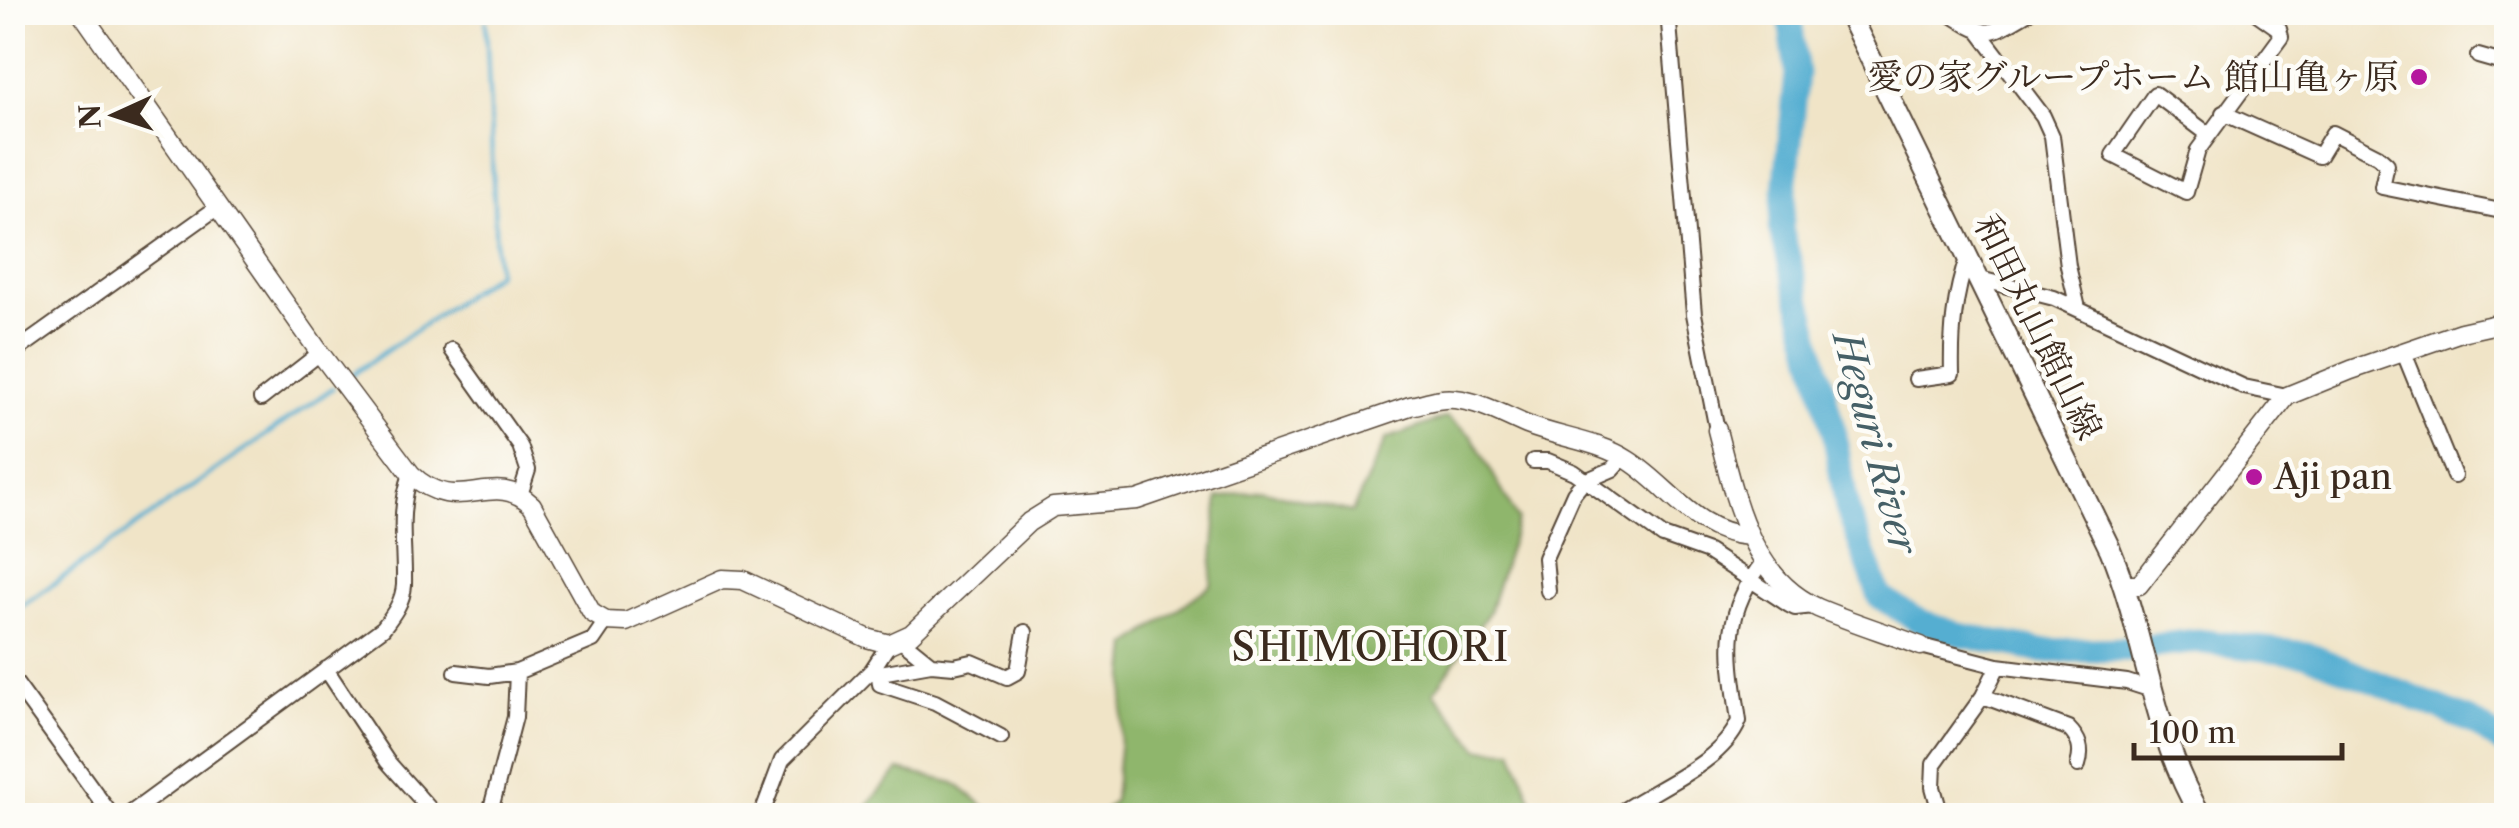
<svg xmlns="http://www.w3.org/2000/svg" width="2519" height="828" viewBox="0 0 2519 828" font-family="'Libre Caslon Text','Noto Serif JP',serif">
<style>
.forest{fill:#8fb66c;stroke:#657045;stroke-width:2.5}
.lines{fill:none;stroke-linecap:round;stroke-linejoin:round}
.stream{stroke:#54aed1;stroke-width:4}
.river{stroke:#54aed1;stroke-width:25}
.minor-casing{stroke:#564637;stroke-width:18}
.tertiary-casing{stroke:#564637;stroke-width:21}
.secondary-casing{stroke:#564637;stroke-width:24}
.minor{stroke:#fff;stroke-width:14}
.tertiary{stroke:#fff;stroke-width:18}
.secondary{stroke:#fff;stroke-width:20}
.poi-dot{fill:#b5179e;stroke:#fdfcf7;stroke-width:4}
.labels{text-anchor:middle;stroke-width:9;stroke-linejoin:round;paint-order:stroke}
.poi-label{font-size:35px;fill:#3b2a1e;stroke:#fdfcf7;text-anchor:end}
.street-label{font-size:35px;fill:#3b2a1e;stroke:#fdfcf7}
.water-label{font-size:38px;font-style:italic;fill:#455f66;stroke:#fdfcf7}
.quarter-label{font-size:40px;letter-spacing:2.5px;fill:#3b2a1e;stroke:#fdfcf7}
</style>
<rect width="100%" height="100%" fill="#fdfcf7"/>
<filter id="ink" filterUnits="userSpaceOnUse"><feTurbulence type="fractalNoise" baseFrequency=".01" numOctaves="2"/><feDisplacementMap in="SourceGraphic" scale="20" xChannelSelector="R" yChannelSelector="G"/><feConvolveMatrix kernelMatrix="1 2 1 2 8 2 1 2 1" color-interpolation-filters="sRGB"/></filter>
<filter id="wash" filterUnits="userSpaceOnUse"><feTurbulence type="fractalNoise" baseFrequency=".0048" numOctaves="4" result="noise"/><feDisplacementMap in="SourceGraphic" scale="40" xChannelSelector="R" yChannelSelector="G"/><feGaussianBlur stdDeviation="2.25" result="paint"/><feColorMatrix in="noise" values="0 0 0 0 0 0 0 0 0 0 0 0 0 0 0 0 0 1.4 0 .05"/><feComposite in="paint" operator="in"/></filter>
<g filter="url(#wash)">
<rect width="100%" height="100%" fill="#f0e4c7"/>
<!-- forest -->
<path class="forest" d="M 1447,417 L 1472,436 L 1518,520 L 1489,612 L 1434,692 L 1479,749 L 1513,750 L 1537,815 L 1100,815 L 1114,800 L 1129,645 L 1211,585 L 1218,498 L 1261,490 L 1352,512 L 1386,439 Z
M 899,770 L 955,783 L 995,815 L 859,815 Z"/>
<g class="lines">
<!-- stream -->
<path class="stream" d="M 349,377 L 497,273 L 486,22
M 12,613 L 333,388"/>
<!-- river -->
<path class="river" d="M 1789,12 L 1797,73 L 1781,229 L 1834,432 L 1847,508 L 1880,597 L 1917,620 L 1965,636 L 2042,651 L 2128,649 L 2197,641 L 2307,654 L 2473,722 L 2506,746"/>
</g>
</g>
<g filter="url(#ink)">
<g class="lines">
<defs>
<path id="minor" d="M 1668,12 L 1694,314 L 1717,430
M 1947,12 C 1989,39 1986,37 2029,12
M 1980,33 L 2043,116 L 2052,136 L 2068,266 L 2078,308
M 2478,56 L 2506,64
M 2223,113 L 2319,156 L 2333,133 L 2378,156 L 2387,164 L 2382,187 L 2506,212
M 2208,134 L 2155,94 L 2113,155 L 2186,192 L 2198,150 L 2281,37 L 2279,29 L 2255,12
M 1980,279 L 2054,298 L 2244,387 L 2287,396
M 452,350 L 520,446 L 528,470 L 520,495
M 2404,353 L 2454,476
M 12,354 L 218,207
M 1916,379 L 1952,374 C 1951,332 1954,296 1968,256
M 261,399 L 320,353
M 1533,461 L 1548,461 L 1574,472 L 1663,536 L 1708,552 L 1789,605 L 1795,608 L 1814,606
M 1548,591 L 1545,558 L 1574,493 L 1583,482 L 1613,469 L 1624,457
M 900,639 L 931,664 L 954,666 L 972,662 L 1007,677 L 1018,671 L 1025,632
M 1921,646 L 1998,666 L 2127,682 L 2152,690
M 931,664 L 886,672 L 879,676 L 880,684 L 935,702 L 1001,737
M 326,669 L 387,761 L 436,816
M 456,672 L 489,676 L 517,672 L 593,640 L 606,621
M 12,678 L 112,816
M 1983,696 L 2068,728 C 2079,739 2083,749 2078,765
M 127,816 L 383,628 C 393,615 403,602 404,585 C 405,546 397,513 411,474
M 489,816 L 515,717 L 517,672
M 761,816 L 782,760 L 872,670 L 889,644
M 1615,816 C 1652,789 1721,765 1739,721 C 1730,656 1720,616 1764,561
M 1941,816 L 1933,787 L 1934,764 L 1983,696 L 1998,666"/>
<path id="tertiary" d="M 81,12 L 320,353 L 411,474 C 459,520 491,467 532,505 L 592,613 L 606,621 L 626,622 L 722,579 L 743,580 L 867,638 L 889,644 L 911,634 L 1029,522 L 1053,507 L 1137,500 L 1410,406 C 1425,403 1441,397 1455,399 C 1482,402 1503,415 1527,425 C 1560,438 1598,441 1628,460 C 1671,487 1693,532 1749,536
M 1717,430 C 1734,495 1749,577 1818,608 C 1851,622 1887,633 1921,646
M 2125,585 L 2139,585 L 2287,396 L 2351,370 L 2461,332 L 2506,322"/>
<path id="secondary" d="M 1848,12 L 2110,549 C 2146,636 2152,734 2201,816"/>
</defs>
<!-- minor casing -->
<use href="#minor" class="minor-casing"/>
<!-- tertiary casing -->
<use href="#tertiary" class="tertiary-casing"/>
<!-- secondary casing -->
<use href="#secondary" class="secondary-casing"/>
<!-- minor -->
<use href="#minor" class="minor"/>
<!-- tertiary -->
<use href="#tertiary" class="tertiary"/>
<!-- secondary -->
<use href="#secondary" class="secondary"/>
</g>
</g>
<!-- markers -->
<g class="poi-dot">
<circle cx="2419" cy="77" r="10"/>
<circle cx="2254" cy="477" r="10"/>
</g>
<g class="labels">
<!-- poi labels -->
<g class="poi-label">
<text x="2399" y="89">愛の家グループホーム 館山亀ヶ原</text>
<text x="2274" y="489" text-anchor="start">Aji pan</text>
</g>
<!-- street labels -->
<g class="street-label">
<text transform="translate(2038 327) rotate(64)" y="12">和田丸山館山線</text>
</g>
<!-- water labels -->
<g class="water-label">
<text transform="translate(1875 443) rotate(75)" y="13">Heguri River</text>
</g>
<!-- quarter labels -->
<g class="quarter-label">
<text x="1371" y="661">SHIMOHORI</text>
</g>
</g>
<!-- margin -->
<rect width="2519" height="828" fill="none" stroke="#fdfcf7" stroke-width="50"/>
<!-- north arrow -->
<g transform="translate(115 115) rotate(267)" stroke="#fdfcf7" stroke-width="8" paint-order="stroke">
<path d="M0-8L18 38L0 25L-18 38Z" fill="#3b2a1e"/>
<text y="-15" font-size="28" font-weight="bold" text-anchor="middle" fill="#3b2a1e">N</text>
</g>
<!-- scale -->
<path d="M2134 743v15h208v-15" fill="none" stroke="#3b2a1e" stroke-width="5"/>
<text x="2149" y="743" font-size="30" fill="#3b2a1e" stroke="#fdfcf7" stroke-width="8" paint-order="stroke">100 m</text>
</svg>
